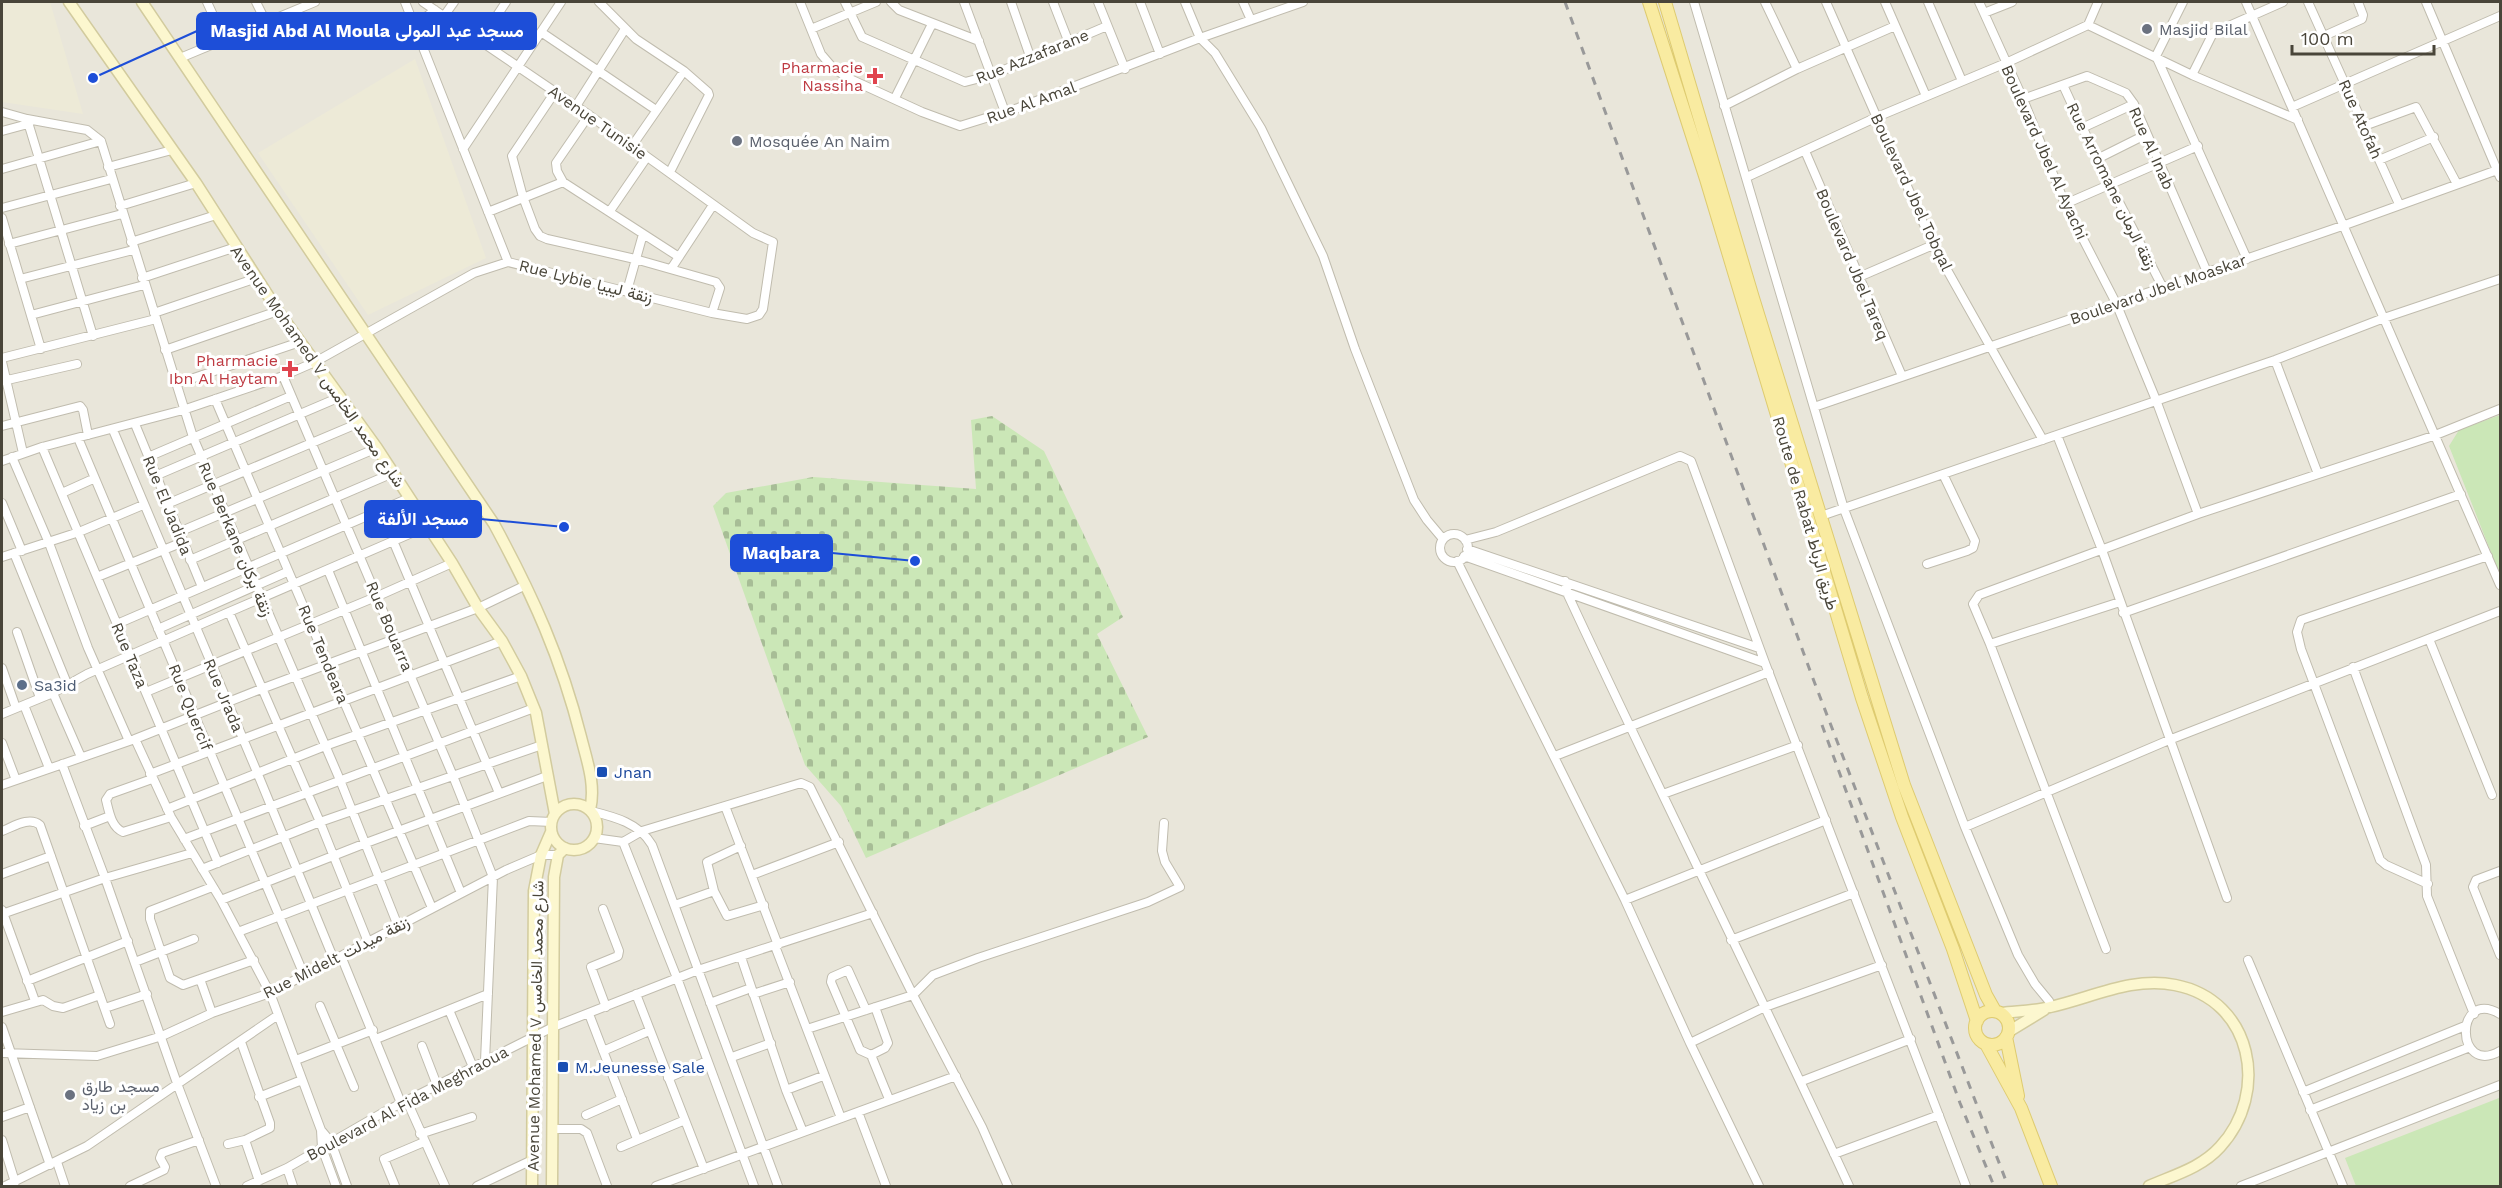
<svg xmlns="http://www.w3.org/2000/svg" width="2502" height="1188" viewBox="0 0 2502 1188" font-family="'Work Sans',Vazirmatn,sans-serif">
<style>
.residential{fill:#e9e6da}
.education{fill:#edead7}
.grass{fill:#cbe7b7}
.cemetery{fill:url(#cemetery-stones)}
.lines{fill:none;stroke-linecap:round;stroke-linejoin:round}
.street-casing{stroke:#c0bcae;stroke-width:10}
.secondary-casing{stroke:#d2cb9e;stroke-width:13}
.primary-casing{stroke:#decb70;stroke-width:14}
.street{stroke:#fff;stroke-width:8}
.secondary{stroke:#fcf7cf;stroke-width:10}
.primary{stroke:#f9eba1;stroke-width:12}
.rail{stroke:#999;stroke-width:3;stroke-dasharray:8 8;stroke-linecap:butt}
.worship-dot{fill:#6b7280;stroke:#fff;stroke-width:2}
.health-dot{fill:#e0444e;stroke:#fff;stroke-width:2}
.service-dot{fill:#5c6f8a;stroke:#fff;stroke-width:2}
.transit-dot{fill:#1a4fb4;stroke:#fff;stroke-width:2}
.labels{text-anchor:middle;stroke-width:6;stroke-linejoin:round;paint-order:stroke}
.worship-label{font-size:16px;fill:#5b616d;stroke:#fff;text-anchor:start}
.street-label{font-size:16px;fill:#494539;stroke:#fff}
.health-label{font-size:16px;fill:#be3a42;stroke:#fff;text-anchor:end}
.service-label{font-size:16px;fill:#4e5e75;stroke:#fff;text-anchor:start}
.transit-label{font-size:16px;fill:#164399;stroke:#fff;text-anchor:start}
.leader{fill:none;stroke:#1d4ed8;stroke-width:2}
.callout-dot{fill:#1d4ed8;stroke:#fff;stroke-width:2}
.callout{fill:#1d4ed8;stroke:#1d4ed8;stroke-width:2}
.callout-label{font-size:18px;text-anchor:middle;font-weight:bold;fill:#fff}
</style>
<defs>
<pattern id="cemetery-stones" width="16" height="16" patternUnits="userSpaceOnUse" patternTransform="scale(1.5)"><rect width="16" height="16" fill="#cbe7b7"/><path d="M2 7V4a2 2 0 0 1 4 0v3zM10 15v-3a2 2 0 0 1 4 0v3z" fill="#a7bd96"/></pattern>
</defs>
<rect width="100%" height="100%" fill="#f5f3ec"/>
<!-- residential -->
<path class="residential" d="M 2,2 L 2500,2 L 2500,1186 L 2,1186 Z"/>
<!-- education -->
<path class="education" d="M 2,2 L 50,2 L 83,114 L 2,102 Z
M 415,59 L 486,258 L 368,315 L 258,153 Z"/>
<!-- grass -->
<path class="grass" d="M 2500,415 L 2500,575 L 2449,446 L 2459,430 Z
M 2499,1098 L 2500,1186 L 2356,1186 L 2345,1158 Z"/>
<!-- cemetery -->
<path class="cemetery" d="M 992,416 L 1044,451 L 1123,617 L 1097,634 L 1148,737 L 866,858 L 841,806 L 805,765 L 713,506 L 726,493 L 813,477 L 976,489 L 971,420 Z"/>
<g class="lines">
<defs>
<path id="street" d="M 207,2 L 224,39
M 256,2 L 266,22
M 405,2 L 508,262 L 712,313 L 747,319 L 759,315 L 763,309 L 773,242 L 753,233 L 589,115 L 423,2
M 599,2 L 636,39 L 684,71 L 708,92 L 709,95 L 670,172
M 800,2 L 821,54 L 833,68 L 850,79 L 922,112 L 960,126 L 1018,108 L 1200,38 L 1303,2
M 845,2 L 862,37 L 965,82 L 992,75 L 1107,26
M 891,2 L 899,10 L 979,41
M 964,2 L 1005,112
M 1011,2 L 1031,59
M 1053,2 L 1069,43
M 1098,2 L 1125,69
M 1140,2 L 1160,54
M 1185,2 L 1200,38 L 1215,53 L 1261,128 L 1323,256 L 1355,349 L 1414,500 L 1427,520 L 1443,539
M 1243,2 L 1251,20
M 1694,2 L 1844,509 L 1965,827 L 2018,955 L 2035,984 L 2049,1001 L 2051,1007
M 1765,2 L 1797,69
M 1826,2 L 1933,245 L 2043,440
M 1885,2 L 1926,96
M 1928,2 L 1962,81
M 1979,2 L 2023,99 L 2065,204 L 2116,303 L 2156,400 L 2198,514
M 2183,2 L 2156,56 L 2247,259
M 2246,2 C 2332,196 2414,391 2500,585
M 2308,2 L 2399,204
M 2426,2 L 2500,177
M 1984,13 L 2012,2
M 444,16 L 454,2
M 2088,25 L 2098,2
M 414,26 L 435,10
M 811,29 L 876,2
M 541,32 L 656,110
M 2324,36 L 2362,19 L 2363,15 L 2358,2
M 480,41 L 506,2
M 180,58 L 315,2
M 2192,75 L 2213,33 L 2283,2
M 2063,85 L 2097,159 L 2162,286
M 555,92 L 512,156 L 523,197 L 535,229 L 540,236 L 547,239 L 635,259 L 716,282 L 720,288 L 712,313
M 895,98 L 932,24
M 2023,99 L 2087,76 L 2126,93 L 2134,104 L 2207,272
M 576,106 L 625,29
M 1724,106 L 1797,69 L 1895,26
M 2292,107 L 2500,16
M 2,112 L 27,119 L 87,130 L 101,141
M 589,115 L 556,163 L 557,171 L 563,182 L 679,257
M 27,119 L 93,336
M 2364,126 L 2416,107 L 2457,184
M 2082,128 L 2134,104
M 2,131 L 28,124
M 101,141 L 193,437 L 340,780 L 398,926
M 632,146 L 684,71
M 463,149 L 561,2
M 1805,151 L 1902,376
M 2097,159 L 2147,134
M 2379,160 L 2434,137
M 108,167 L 172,150
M 2,169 L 101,141
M 1747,177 L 1877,117 L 2006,63 L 2088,25 L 2192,75 L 2298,120
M 2065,204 L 2198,146
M 120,206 L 196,183
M 2,208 L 111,179
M 610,211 L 647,157
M 488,212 L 563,182
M 2,218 L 41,349
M 131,242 L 216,215
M 9,244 L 122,214
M 671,269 L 713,205
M 1859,277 L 1933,245
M 142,278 L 236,247
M 20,279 L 133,250
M 627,291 L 643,234
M 154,313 L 257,278
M 31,315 L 144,285
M 165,350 L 278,311
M 2,358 L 156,319
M 2275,360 L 2318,474
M 2,362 L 23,453
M 283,376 L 453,776 L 493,877 L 485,1061
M 3,381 L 77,364
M 176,384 L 300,342
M 215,399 L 432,908
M 1814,407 L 2345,225 L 2500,169
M 135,424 L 202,587
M 2,426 L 80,406 L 83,410 L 88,435
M 113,430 L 257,772 L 334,960
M 2057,435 L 2102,550 L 2227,898
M 78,438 L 304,975
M 42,447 L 218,863
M 12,457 L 49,543 L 88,648 L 129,741
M 148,457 L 291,396
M 2,461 L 42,447 L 183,410 L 283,376 L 315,362 L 474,273 L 508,262
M 155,476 L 340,397
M 62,493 L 93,479
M 2,503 L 22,551
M 167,504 L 359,423
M 1821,516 L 2275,360 L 2384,318 L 2500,279
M 179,532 L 377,448
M1440 548a14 14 0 1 1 28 0a14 14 0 1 1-28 0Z
M 1465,540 L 1496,532 L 1680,456 L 1691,461 L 1765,663 L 1966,1186
M 394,543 L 499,793
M 1467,549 L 1759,648
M 14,553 L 68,686
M 1464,556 L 1765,663
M 2,557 L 79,532 L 143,505
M 190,560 L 393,473
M 1457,561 L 1625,900 L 1690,1043 L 1759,1186
M 1927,564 L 1967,551 L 1973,548 L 1975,541 L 1943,474
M 328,570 L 461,893
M 97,577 L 183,542
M 1565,581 L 1568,595 C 1660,793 1758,988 1849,1186
M 229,612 L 320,822 L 368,942
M 2123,613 L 2461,494
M 117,624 L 409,498
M 158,629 L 287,572
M 17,632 L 40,698
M 2429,639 L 2492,795
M 1990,644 L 2120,602
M 2353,667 L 2426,865 L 2427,896 L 2474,1014
M 2,668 L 16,708
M 146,692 L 378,596 L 452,563
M 53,693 L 81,757
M 24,705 L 49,768
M 2,714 L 53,693 L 87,674 L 229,612 L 428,526 L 482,507
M 135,739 L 171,817 L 221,900 L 270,993 L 321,1130 L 322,1148 L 336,1186
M 2,743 L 16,780
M 1555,756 L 1769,672
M 62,764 L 105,878 L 178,1086 L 216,1186
M 150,774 L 502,641
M 152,779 L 110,794 L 106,800 C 109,811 111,827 123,832 L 171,817
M 2,785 L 135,739 L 261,689 L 478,608 L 526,585
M 1663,794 L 1798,745
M 725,806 L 778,945
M 167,809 L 325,746 L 521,676
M 591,811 C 615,817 639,823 652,845 L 778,1186
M 84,826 L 110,816
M 1965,827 L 2169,740 L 2500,611
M 2,831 C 13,827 29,816 40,825 L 110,1024
M 594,838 L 623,842 L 642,831 L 801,783 L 810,787 L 913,995 L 982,1127 L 1008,1186
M 184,839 L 534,708
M 623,842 L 677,978 L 754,1186
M 202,869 L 320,822 L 542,745
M 2500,871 L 2476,880 L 2473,887 L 2500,955
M 2,874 L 51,856
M 752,875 L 839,842
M 2428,884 L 2386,865 L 2380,860 L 2301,649 L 2297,632 L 2301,620 L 2488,556
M 212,887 L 150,911 L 150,919 L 170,978 L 183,985 L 254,960
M 714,891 L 707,862 L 741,846
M 221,900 L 366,843 L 547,776
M 1625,900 L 1826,820
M 675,905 L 714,891 L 727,916 L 764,905
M 603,909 L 619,951 L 618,956 L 591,967 L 606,1007
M 2,910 L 35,1001
M 2,914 L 105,878 L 192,853
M 238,932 L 529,821 L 552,822
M 1731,940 L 1854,893
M 775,946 L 841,1118
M 2106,949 L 1990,644 L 1973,604 L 1979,595 L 2198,514 L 2433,436 L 2500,409
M 341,956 L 401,1103
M 741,957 L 786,1090 L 803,1132
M 2248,960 L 2343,1186
M 135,962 L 194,939
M 200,979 L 212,1013
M 27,981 L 128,941
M 636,994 L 704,1169
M 753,994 L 790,982
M 710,1003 L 751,988
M 320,1006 L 354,1087
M 875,1007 L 888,1043 L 885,1048 L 871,1055 L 889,1099
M 105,1008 L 147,994
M 449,1010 L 473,1067
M 866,1010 L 848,970 L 832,977 L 831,982 L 860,1050 L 871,1055
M 2,1012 L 43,1000 L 53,1006 L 63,1008 L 100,995
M 589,1014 L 637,1139
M 2500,1014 C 2454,987 2455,1077 2500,1051
M 2,1027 L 50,1165
M 807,1029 L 913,995 L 933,975 L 978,958 L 1148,902 L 1180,887 L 1165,862 L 1162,851 L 1164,823
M 376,1039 L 488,994
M 1690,1043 L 1765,1007 L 1882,965
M 422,1046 L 437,1085
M 603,1051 L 649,1031
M 2,1053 L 97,1056 L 162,1036 L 212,1013 L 270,993 L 506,870 L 541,855 L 558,855
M 732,1057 L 771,1043
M 296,1060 L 373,1030
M 668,1078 L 707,1061
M 1802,1081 L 1911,1039
M 786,1090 L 823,1076
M 2303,1092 L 2465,1026
M 259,1097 L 302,1080
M 407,1101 L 445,1186
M 2310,1110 L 2470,1047
M 858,1112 L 886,1186
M 586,1115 L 622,1099
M 2,1117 L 30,1107
M 553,1129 L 581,1129 L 587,1133 L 607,1186
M 321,1130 L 331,1142 L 347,1186
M 420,1134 L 472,1117
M 2,1140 L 15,1182
M 245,1140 L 259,1181
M 228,1144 L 245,1140 L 270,1128 L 270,1123 L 241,1042
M 621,1147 L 685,1120
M 1834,1154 L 1939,1115
M 57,1162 L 65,1186
M 287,1168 L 293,1186
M 5,1186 L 87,1146 L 278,1015
M 130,1186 L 164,1170 L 165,1167 L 160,1158 L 162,1153 L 199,1140
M 247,1186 L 287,1168 L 384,1112 L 553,1027 L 698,970 L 873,913
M 395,1186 L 384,1159 L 424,1142
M 477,1186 L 532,1160
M 656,1186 L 956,1076
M 2241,1186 L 2500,1085"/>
<path id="secondary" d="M 69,2 L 196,183 L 278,311 L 377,448 L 452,563 L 478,608 L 502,641 L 521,676 L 536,713 L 555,814
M 142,2 L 494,524 C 533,596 561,658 581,737 C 587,761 596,785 590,810
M551 827a23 23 0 1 1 46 0a23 23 0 1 1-46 0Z
M 2001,1013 C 2017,1011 2034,1011 2050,1007 C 2091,998 2133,976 2175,985 C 2253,1000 2270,1093 2220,1147 C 2201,1168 2174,1175 2149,1186
M 2008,1032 L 2044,1010
M 532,1186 L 534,891 L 541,855 L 551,832
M 552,1186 L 554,877 L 558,855 L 565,848"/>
<path id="primary" d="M 1649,2 L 1706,179 L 1862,698 L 1902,817 L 1953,949 L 1977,1021
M 1665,2 L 1753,298 L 1904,785 L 1986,995 L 1995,1011
M1975 1028a17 17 0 1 1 34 0a17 17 0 1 1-34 0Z
M 2006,1037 L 2018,1096
M 1986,1044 L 2021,1108 L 2051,1186"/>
</defs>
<!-- street casing -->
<use href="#street" class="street-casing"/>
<!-- secondary casing -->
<use href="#secondary" class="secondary-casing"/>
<!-- primary casing -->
<use href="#primary" class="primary-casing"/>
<!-- street -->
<use href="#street" class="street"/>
<!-- secondary -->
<use href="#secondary" class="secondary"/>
<!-- primary -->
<use href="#primary" class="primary"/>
<!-- rail -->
<path class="rail" d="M 1565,2 L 1812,676 L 2008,1186
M 1822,725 L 1960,1103 L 1994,1186"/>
</g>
<!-- markers -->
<g class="worship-dot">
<circle cx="2147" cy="29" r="6"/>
<circle cx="737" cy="141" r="6"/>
<circle cx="70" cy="1095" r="6"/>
</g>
<g class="health-dot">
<path d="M872 67h6v6h6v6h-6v6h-6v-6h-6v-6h6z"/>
<path d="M287 360h6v6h6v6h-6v6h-6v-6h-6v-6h6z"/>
</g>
<circle class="service-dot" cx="22" cy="685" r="6"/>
<g class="transit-dot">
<rect x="596" y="766" width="12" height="12" rx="3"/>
<rect x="557" y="1061" width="12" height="12" rx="3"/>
</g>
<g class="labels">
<!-- worship labels -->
<g class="worship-label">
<text x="2159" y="35">Masjid Bilal</text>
<text x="749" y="147">Mosquée An Naim</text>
<text x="82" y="1092">مسجد طارق<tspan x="82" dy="18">بن زياد</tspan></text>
</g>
<!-- street labels -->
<g class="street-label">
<text transform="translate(1032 56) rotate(-22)" y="6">Rue Azzafarane</text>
<text transform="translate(1031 102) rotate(-20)" y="6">Rue Al Amal</text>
<text transform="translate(2361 119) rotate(66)" y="6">Rue Atofah</text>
<text transform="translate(598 122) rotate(35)" y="6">Avenue Tunisie</text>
<text transform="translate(2152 148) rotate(66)" y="6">Rue Al Inab</text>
<text transform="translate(2045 152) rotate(66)" y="6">Boulevard Jbel Al Ayachi</text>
<text transform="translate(2112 186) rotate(64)" y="6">Rue Arromane زنقة الرمان</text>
<text transform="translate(1912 192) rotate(65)" y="6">Boulevard Jbel Tobqal</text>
<text transform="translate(1853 264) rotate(67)" y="6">Boulevard Jbel Tareq</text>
<text transform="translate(586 281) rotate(14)" y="6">Rue Lybie زنقة ليبيا</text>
<text transform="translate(2158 289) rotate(-19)" y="6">Boulevard Jbel Moaskar</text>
<text transform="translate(318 366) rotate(55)" y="6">Avenue Mohamed V شارع محمد الخامس</text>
<text transform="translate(168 505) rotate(68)" y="6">Rue El Jadida</text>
<text transform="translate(1806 513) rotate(74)" y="6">Route de Rabat طريق الرباط</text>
<text transform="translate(236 539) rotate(67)" y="6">Rue Berkane زنقة بركان</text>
<text transform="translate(390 626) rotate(67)" y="6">Rue Bouarra</text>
<text transform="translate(324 654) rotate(67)" y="6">Rue Tendeara</text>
<text transform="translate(130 655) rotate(67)" y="6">Rue Taza</text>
<text transform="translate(224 695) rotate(67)" y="6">Rue Jrada</text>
<text transform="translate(191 707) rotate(68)" y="6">Rue Quercif</text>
<text transform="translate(336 957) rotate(-27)" y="6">Rue Midelt زنقة ميدلت</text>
<text transform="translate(535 1026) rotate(-89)" y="6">Avenue Mohamed V شارع محمد الخامس</text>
<text transform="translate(407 1103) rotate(-28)" y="6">Boulevard Al Fida Meghraoua</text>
</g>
<!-- health labels -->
<g class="health-label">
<text x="863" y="73">Pharmacie<tspan x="863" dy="18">Nassiha</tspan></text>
<text x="278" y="366">Pharmacie<tspan x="278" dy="18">Ibn Al Haytam</tspan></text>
</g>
<!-- service labels -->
<g class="service-label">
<text x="34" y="691">Sa3id</text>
</g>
<!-- transit labels -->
<g class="transit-label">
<text x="614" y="778">Jnan</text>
<text x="575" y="1073">M.Jeunesse Sale</text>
</g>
</g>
<!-- callouts -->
<path class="leader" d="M93 78L197 31M564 527L481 519M915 561L832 553"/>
<g class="callout-dot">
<circle cx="93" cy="78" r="6"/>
<circle cx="564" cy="527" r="6"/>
<circle cx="915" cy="561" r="6"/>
</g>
<g class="callout">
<rect x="197" y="13" width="339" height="36" rx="6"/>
<rect x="365" y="501" width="116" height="36" rx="6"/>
<rect x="731" y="535" width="101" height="36" rx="6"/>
</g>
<g class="callout-label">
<text x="367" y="37">Masjid Abd Al Moula مسجد عبد المولى</text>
<text x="423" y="525">مسجد الألفة</text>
<text x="781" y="559">Maqbara</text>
</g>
<!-- border -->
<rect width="2502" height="1188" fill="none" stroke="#494539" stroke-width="6"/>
<!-- scale -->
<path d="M2292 45v9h142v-9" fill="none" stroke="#494539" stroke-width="3"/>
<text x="2301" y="45" font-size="18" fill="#494539" stroke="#ffffff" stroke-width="4.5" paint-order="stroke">100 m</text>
</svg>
